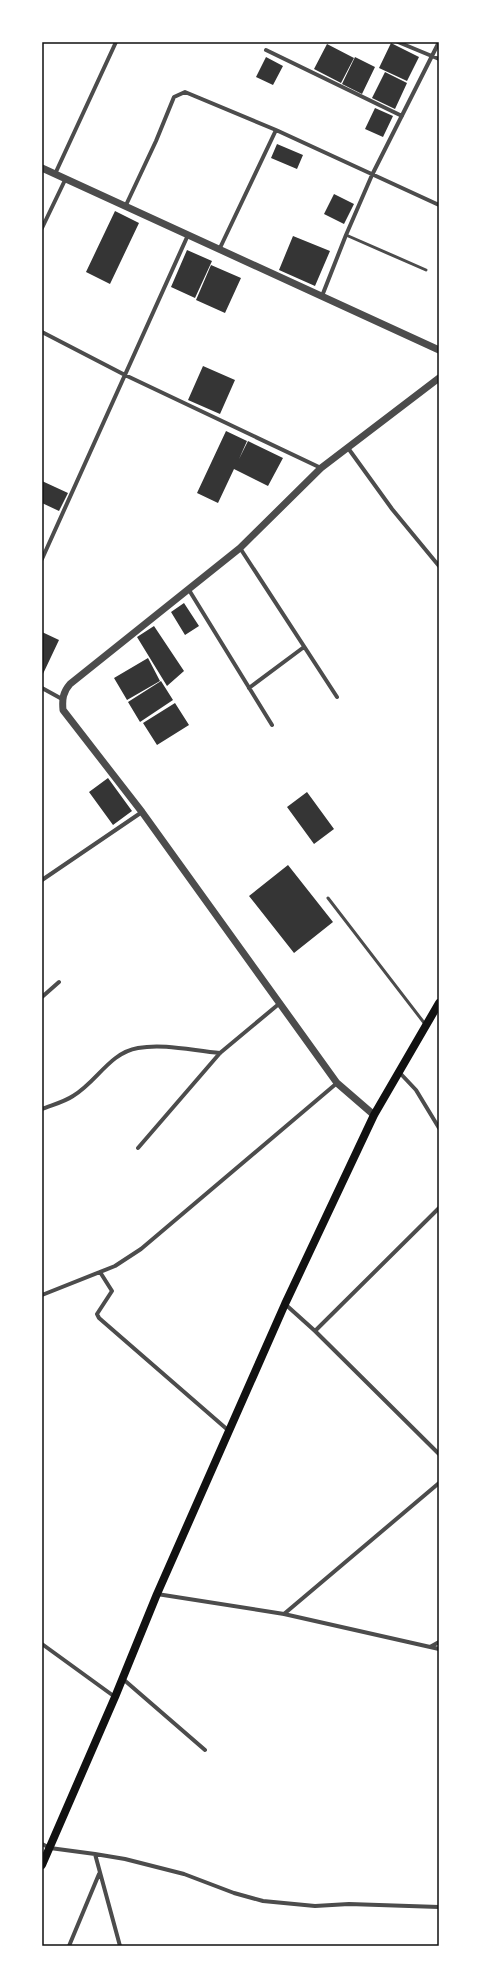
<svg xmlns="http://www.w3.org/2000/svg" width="481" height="1988" viewBox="0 0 481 1988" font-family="Cabin,sans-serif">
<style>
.building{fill:#353535}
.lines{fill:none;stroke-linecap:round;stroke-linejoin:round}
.service{stroke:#4c4c4c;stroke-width:3}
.minor{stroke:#4c4c4c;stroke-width:4}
.tertiary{stroke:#4c4c4c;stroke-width:7}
.secondary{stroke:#111;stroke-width:8}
.neatline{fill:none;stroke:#111;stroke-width:1.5}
</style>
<rect width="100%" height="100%" fill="#fff"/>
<!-- building -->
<path class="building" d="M 391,43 L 419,57 L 407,81 L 379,68 Z
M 327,44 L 354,58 L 341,83 L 314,69 Z
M 266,57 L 283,66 L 273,85 L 256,77 Z
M 355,57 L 375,67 L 362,94 L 342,84 Z
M 385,72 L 407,83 L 395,109 L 372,98 Z
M 375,108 L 393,116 L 383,137 L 365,129 Z
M 277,144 L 303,155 L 297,169 L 271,158 Z
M 334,194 L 354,204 L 344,224 L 324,214 Z
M 115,211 L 139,223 L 110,284 L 86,272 Z
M 293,236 L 330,251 L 315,286 L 279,270 Z
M 187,250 L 212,261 L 195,298 L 171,287 Z
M 211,265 L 241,278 L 225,313 L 196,300 Z
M 203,366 L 235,380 L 220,414 L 188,400 Z
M 226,431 L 247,441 L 239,459 L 248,441 L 283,458 L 268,486 L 234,469 L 218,503 L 197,493 Z
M 42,481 L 68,493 L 59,511 L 42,503 Z
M 184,603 L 199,626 L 185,635 L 171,612 Z
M 154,626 L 184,671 L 167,686 L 137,637 Z
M 42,632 L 59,640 L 42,676 Z
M 148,658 L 160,681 L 127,700 L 114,678 Z
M 161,681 L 173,700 L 140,722 L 128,702 Z
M 175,703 L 189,725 L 157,745 L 143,723 Z
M 108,778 L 132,811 L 113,825 L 89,792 Z
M 307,792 L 334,829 L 314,844 L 287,807 Z
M 288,865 L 333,922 L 294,953 L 249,896 Z"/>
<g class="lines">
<!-- service -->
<path class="service" d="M 346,235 L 426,270
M 328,898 L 425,1024"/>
<!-- minor -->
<path class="minor" d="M 398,42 L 439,59
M 266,50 L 402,116
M 55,174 L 116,42
M 126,205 L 156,141 L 174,97 L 185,92 L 276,130 L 439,205
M 42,228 L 66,178
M 219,250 L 276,130
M 322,296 L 346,235 L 372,175 L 439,42
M 42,332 L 125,375 L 321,468
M 348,448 L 392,509 L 439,566
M 240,548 L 337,697
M 42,559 L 188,235
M 189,590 L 272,725
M 42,688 L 62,699
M 249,688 L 304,647
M 42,880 L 142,812
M 42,997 L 59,982
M 399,1072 L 416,1090 L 439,1128
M 42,1109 C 52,1105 64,1102 73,1096 C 97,1082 109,1053 138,1048 C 164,1043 194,1051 220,1053
M 138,1148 L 220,1053 L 280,1003
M 100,1272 L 112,1291 L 97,1314 L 99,1318 L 229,1431
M 42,1295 L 115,1266 L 141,1249 L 337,1083
M 285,1304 L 315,1331 L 439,1454
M 315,1331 L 439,1208
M 157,1594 L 284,1614 L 439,1649
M 284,1614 L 439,1483
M 42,1644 L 115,1697
M 430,1647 L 439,1642
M 123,1679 L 205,1750
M 42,1844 L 50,1848 L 95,1854 L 120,1946
M 95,1854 L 125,1859 L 184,1874 L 234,1893 L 263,1901 L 315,1906 L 349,1904 L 439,1907
M 69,1946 L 99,1874"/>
<!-- tertiary -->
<path class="tertiary" d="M 42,168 L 439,350
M 374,1115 L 337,1083 L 142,812 L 63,710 C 62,699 63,692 70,684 L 240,548 L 321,468 L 439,378"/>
<!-- secondary -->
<path class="secondary" d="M 42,1865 L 115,1697 L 157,1594 L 285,1304 L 374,1115 L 439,1003"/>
</g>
<!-- border -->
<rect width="481" height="1988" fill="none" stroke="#ffffff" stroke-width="86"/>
<rect x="43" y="43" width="395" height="1902" class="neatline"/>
</svg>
